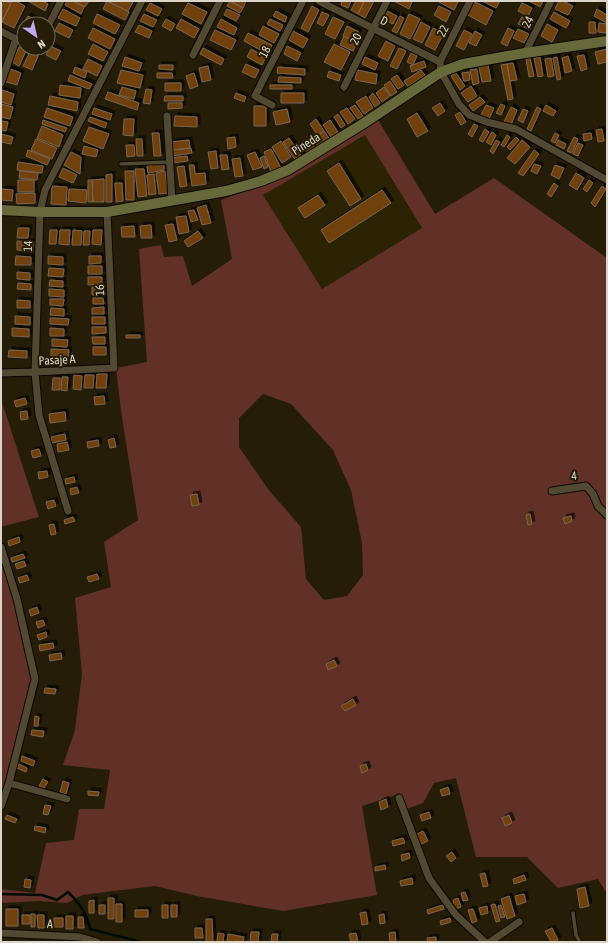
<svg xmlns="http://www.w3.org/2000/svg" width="608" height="943" viewBox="0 0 608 943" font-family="'Asap Condensed',sans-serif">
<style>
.built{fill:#2c2304}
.green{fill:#613128;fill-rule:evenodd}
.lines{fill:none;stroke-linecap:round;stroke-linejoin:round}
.stream{stroke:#000c01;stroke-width:2.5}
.building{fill:#70400a;stroke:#7a6553;filter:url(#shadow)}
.lane-casing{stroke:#0e0700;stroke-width:5.5}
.street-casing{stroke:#0e0700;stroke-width:9}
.secondary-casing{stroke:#0e0700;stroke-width:12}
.lane{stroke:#514931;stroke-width:3.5}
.street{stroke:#514931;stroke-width:7}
.secondary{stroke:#67693b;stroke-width:10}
.labels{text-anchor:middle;stroke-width:4;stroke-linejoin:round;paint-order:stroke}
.street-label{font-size:12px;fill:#dad5c8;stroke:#251d07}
</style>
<defs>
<filter id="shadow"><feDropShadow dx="3" dy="-3" stdDeviation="0" flood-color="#0009"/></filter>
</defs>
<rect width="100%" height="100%" fill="#251d07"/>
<!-- built -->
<path class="built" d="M 365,135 L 422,228 L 322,289 L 263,194 Z"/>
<!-- green -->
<path class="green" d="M 378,120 L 435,214 L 494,178 L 607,258 L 607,894 L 598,879 L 558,888 L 527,857 L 476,857 L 456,778 L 434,783 L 423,803 L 407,809 L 399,794 L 362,806 L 377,895 L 283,911 L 197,896 L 155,886 L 82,895 L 67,903 L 40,901 L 1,903 L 1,889 L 35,893 L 46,843 L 74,840 L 79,809 L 104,809 L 110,770 L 63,765 L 75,730 L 82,674 L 75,598 L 111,587 L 104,542 L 138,520 C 131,470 121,419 116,368 L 147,362 L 139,249 L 161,245 L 164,257 L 183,256 L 192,286 L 232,259 L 221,200 L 289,175 ZM 365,135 L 422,228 L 322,289 L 263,195 ZM 263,394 L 291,404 L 333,450 L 351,490 L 362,543 L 363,575 L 347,596 L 324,600 L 306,579 L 301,527 L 268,489 L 239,447 L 239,418 Z
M 1,399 L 39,517 L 1,527 Z
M 1,554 L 34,677 L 1,804 Z"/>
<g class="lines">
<!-- stream -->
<path class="stream" d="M 1,894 L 42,895 L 57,900 L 68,892 C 79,903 87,913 90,929 L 141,942"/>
</g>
<!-- building -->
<path class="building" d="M 4,1 L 11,3 L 2,22 L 1,8 Z
M 12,1 L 15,1 L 25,6 L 14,28 L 2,22 Z
M 28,1 L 43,1 L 48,4 L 45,11 Z
M 67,1 L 73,1 L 84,7 L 81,14 L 65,5 Z
M 73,1 L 89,1 L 85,7 Z
M 107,1 L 130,1 L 133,2 L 128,11 Z
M 107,1 L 129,12 L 125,20 L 103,9 Z
M 230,1 L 246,1 L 243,8 Z
M 230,1 L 243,8 L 240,13 L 227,6 Z
M 342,1 L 351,1 L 348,8 L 341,5 Z
M 356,1 L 364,2 L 358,14 L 351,10 Z
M 364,1 L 374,1 L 365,18 L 358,14 Z
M 394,1 L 409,1 L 412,2 L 409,9 Z
M 440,1 L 456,1 L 458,2 L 454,10 L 439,2 Z
M 473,1 L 493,11 L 486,25 L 466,14 Z
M 482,1 L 500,1 L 496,8 Z
M 529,1 L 543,1 L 540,7 Z
M 559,1 L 563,1 L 573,6 L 568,15 L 555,9 Z
M 150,3 L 162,9 L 158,16 L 146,10 Z
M 188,3 L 207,12 L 201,24 L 182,14 Z
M 522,3 L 532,8 L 528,16 L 518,11 Z
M 312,6 L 319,10 L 308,32 L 301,28 Z
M 439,6 L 451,12 L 446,22 L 434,15 Z
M 63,9 L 80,18 L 76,26 L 58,18 Z
M 227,9 L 240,15 L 236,21 L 224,15 Z
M 597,9 L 607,15 L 607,23 L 594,16 Z
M 276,11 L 287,17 L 285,22 L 273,16 Z
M 387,11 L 397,16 L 393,24 L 383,19 Z
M 322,12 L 329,15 L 323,26 L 317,23 Z
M 554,12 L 570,21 L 566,28 L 550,19 Z
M 97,14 L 120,25 L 115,34 L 93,23 Z
M 144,14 L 157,20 L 153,27 L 140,21 Z
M 409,14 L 420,19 L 410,39 L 400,34 Z
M 28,16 L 38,21 L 37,24 L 23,24 Z
M 400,16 L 404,18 L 397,33 L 392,31 Z
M 333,17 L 344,22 L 335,39 L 325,34 Z
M 522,17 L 532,22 L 528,29 L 518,24 Z
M 166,19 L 175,24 L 171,31 L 162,26 Z
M 181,19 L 199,29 L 194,38 L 176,28 Z
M 221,19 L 237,28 L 234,35 L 217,27 Z
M 270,19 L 283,25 L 280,31 L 267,24 Z
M 421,22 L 430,27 L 422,43 L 413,39 Z
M 589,22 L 595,22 L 596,33 L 589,33 Z
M 59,23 L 73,30 L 69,38 L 55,31 Z
M 599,23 L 607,24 L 607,33 L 598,32 Z
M 547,24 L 558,30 L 552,42 L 541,36 Z
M 139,25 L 152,31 L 149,38 L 135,32 Z
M 263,26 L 279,34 L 274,43 L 259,35 Z
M 347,26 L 359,32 L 355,41 L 343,36 Z
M 93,28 L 115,39 L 110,49 L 88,38 Z
M 433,28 L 444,33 L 435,50 L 425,45 Z
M 508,28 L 514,31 L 507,46 L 501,43 Z
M 518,29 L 529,34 L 524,43 L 513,38 Z
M 215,30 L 236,40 L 231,50 L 210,40 Z
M 464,30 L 472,34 L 464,50 L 456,46 Z
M 293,31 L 308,39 L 303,48 L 289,40 Z
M 475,31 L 482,35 L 476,46 L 469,43 Z
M 248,33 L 272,45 L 268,54 L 244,41 Z
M 344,36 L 357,43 L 353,51 L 340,45 Z
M 386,41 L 395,46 L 388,61 L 378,56 Z
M 93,44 L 108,52 L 103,61 L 88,54 Z
M 334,44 L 350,52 L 341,70 L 324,62 Z
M 50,46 L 61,51 L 56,60 L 46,55 Z
M 287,46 L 301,53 L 297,61 L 284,54 Z
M 19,47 L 26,51 L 19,66 L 12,62 Z
M 203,48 L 224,59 L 221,65 L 200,54 Z
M 399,48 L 406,51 L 397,69 L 390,66 Z
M 251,49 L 266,57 L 262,65 L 247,57 Z
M 607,49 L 607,62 L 598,64 L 595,52 Z
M 31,50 L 39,54 L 32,70 L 23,66 Z
M 411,53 L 417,56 L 413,65 L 407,62 Z
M 584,55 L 587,69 L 581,71 L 577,56 Z
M 568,56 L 572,71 L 565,73 L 562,58 Z
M 125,57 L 142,63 L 139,71 L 122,66 Z
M 365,57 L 378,63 L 375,70 L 362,64 Z
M 540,57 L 543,76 L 538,77 L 534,58 Z
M 557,57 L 561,79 L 557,80 L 553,58 Z
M 530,58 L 534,76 L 529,77 L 526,59 Z
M 551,58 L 554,76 L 548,77 L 545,59 Z
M 88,59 L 102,66 L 97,76 L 83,69 Z
M 424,61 L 426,67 L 412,72 L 410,66 Z
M 513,63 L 517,80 L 510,81 L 507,64 Z
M 246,64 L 259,70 L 255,78 L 242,72 Z
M 507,64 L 513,99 L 508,100 L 501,65 Z
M 159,65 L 173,65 L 173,70 L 159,69 Z
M 488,65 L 491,81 L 482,82 L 479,67 Z
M 208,66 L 211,80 L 202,82 L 199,68 Z
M 75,67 L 87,72 L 85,78 L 73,73 Z
M 278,67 L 305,69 L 305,75 L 277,73 Z
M 7,68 L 21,73 L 17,85 L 3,81 Z
M 477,69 L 479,83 L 473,85 L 470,70 Z
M 121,70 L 143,75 L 140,88 L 117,83 Z
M 357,70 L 377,74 L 376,84 L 355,80 Z
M 421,70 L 425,75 L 408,87 L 404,81 Z
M 329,71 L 341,75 L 339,81 L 327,77 Z
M 469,72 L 470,80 L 464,81 L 462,73 Z
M 157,73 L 172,73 L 173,78 L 157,78 Z
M 194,73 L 198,86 L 190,89 L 186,76 Z
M 456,73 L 465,86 L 460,90 L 451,76 Z
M 70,75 L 92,84 L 89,89 L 68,81 Z
M 397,75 L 404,85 L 398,89 L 391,79 Z
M 279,77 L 301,78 L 301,83 L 278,82 Z
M 390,81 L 397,92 L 391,96 L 384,85 Z
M 165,83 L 181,83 L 181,91 L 165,91 Z
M 60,85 L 81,88 L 80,98 L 59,95 Z
M 270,85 L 292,85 L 292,89 L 270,89 Z
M 471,86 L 477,96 L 468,102 L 461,93 Z
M 122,87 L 136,91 L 134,99 L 119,95 Z
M 384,87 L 390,96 L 382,102 L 376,93 Z
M 146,89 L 152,90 L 150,104 L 143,103 Z
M 2,90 L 14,94 L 11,105 L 1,102 Z
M 108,92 L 139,103 L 137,110 L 105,99 Z
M 236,93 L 246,97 L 244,102 L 234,98 Z
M 281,93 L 304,93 L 304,103 L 281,103 Z
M 373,93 L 380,103 L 375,107 L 369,97 Z
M 50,96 L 78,102 L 77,111 L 48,105 Z
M 165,96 L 183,96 L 183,101 L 164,101 Z
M 366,96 L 373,108 L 364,114 L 356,102 Z
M 480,97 L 485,102 L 473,111 L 469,105 Z
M 168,103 L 182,103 L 182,108 L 168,109 Z
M 440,103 L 445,111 L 438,116 L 432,108 Z
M 1,104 L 13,107 L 10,119 L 1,117 Z
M 501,104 L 505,106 L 501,115 L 496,113 Z
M 355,105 L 363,116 L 358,119 L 350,108 Z
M 486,105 L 494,108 L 489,119 L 481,115 Z
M 546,105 L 556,111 L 553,116 L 543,111 Z
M 254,106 L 266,106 L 266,126 L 254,126 Z
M 511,107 L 517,110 L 511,125 L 504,122 Z
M 537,107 L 541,109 L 531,131 L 527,129 Z
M 47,108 L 73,117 L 70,126 L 44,117 Z
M 94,108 L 112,114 L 110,120 L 92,114 Z
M 347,108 L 355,119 L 348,124 L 340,112 Z
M 287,109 L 290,122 L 276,125 L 273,112 Z
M 523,109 L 528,111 L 523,123 L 518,120 Z
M 460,112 L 466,122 L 461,125 L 455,115 Z
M 417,113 L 428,131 L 417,137 L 407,119 Z
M 338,114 L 345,125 L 341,128 L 334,117 Z
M 175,116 L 197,117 L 197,127 L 174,126 Z
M 90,117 L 107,123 L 105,128 L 88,121 Z
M 124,119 L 134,119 L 133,136 L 123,135 Z
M 316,119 L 324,131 L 318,136 L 310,124 Z
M 43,120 L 67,128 L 65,132 L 42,124 Z
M 330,120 L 338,132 L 331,137 L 323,125 Z
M 1,121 L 8,122 L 6,131 L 1,130 Z
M 474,124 L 478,126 L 472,137 L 468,134 Z
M 42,126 L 63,135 L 59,147 L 37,138 Z
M 89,127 L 109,134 L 103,149 L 83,141 Z
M 485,129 L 489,132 L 483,142 L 479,140 Z
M 602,129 L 604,141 L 598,142 L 596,130 Z
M 324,131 L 330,140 L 318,147 L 313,139 Z
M 492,132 L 496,135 L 491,145 L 486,142 Z
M 152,133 L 159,133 L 161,156 L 154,156 Z
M 555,133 L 559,135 L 555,143 L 551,141 Z
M 591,133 L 592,139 L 584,141 L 583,134 Z
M 1,134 L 13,137 L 11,144 L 1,142 Z
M 507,135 L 510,137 L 504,147 L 501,145 Z
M 235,137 L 236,147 L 228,149 L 227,138 Z
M 516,137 L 519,140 L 510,150 L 507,147 Z
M 574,137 L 578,139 L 572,153 L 567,151 Z
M 289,138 L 302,157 L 296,161 L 283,142 Z
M 36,139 L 57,148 L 52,159 L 31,150 Z
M 136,139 L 142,139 L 143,156 L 137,156 Z
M 310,139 L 316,148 L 308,154 L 302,145 Z
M 189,140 L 190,148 L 172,150 L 171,142 Z
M 496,140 L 500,142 L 493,154 L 490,151 Z
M 522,140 L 530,147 L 515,164 L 507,158 Z
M 558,140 L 566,144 L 564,149 L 556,145 Z
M 281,141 L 291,157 L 282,163 L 272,147 Z
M 578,143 L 583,145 L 578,156 L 573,154 Z
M 126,145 L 134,145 L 135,156 L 127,157 Z
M 84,146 L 98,150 L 96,157 L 82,154 Z
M 191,148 L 192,153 L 173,156 L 172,150 Z
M 271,149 L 281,168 L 271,172 L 264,152 Z
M 28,150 L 50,159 L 47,165 L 26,156 Z
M 534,150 L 539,154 L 523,176 L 518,173 Z
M 216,151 L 218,168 L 211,169 L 208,152 Z
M 71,152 L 81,157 L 80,174 L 64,165 Z
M 255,152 L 262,167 L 253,170 L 247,155 Z
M 220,155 L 227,155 L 229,169 L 222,170 Z
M 187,156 L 188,161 L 173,163 L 172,158 Z
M 264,156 L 268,167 L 264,169 L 260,158 Z
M 240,158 L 243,176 L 235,177 L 232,159 Z
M 18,162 L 43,166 L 42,173 L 17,170 Z
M 164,163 L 164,170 L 148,173 L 147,166 Z
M 339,163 L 361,199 L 350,206 L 327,171 Z
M 534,164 L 541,166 L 537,174 L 531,171 Z
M 189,165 L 194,165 L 195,174 L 205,173 L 206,184 L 192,186 Z
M 555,165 L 564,168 L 559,179 L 551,175 Z
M 184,166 L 187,186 L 180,187 L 177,167 Z
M 63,168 L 77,175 L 73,183 L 59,177 Z
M 135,169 L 144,169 L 147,196 L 138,197 Z
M 20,171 L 38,173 L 37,180 L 19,178 Z
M 125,171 L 134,171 L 134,200 L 126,200 Z
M 165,171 L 168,193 L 159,194 L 156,173 Z
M 576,173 L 584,178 L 577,190 L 569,185 Z
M 112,174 L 112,202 L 106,202 L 106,175 Z
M 154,174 L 156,194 L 149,195 L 147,175 Z
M 104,179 L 104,202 L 93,202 L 92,180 Z
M 18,180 L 34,180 L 34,192 L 18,192 Z
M 88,180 L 92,180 L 93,202 L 88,202 Z
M 589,180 L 593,183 L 587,192 L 583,189 Z
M 115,183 L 122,183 L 123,201 L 116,202 Z
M 554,183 L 558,186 L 551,197 L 547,194 Z
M 52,186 L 67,187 L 66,205 L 51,204 Z
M 602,186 L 606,189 L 595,207 L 591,203 Z
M 1,189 L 13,190 L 12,201 L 1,200 Z
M 69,189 L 87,190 L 86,203 L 68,201 Z
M 382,190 L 391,203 L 329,243 L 321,230 Z
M 35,193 L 35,203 L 17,204 L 16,194 Z
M 318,195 L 325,205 L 305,218 L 298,208 Z
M 206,205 L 211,223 L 202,225 L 197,208 Z
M 194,210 L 198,220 L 191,222 L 188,211 Z
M 186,216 L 189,232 L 179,234 L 176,217 Z
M 173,224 L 177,240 L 169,242 L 165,225 Z
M 151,225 L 152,238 L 141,238 L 140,226 Z
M 134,226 L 135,237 L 122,237 L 121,227 Z
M 18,228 L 29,228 L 28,238 L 17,238 Z
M 50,230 L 57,230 L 56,244 L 49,244 Z
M 60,230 L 70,230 L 69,245 L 59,244 Z
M 73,230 L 82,231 L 81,245 L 72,245 Z
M 93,230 L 102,230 L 101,245 L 92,244 Z
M 84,231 L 90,231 L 89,245 L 83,245 Z
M 198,231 L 203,238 L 188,247 L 184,241 Z
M 17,241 L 34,242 L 33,251 L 17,250 Z
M 16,256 L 31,257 L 31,265 L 15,265 Z
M 48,256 L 63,257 L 63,265 L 48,264 Z
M 89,256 L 101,256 L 101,263 L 89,264 Z
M 88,266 L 102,266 L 102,274 L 88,274 Z
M 49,268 L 64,269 L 63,277 L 48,276 Z
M 17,272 L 30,273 L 30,280 L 17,279 Z
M 88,277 L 102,277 L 102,284 L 88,285 Z
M 50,280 L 63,281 L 63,287 L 49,286 Z
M 18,283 L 31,284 L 31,290 L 17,289 Z
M 92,287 L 103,287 L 103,294 L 92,295 Z
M 49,289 L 64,290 L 64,297 L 49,296 Z
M 93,298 L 103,298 L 104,304 L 93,304 Z
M 50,299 L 64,299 L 63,306 L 50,305 Z
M 17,300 L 30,301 L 30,308 L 17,308 Z
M 104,307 L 104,314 L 92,314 L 92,308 Z
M 51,308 L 64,309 L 64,316 L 50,315 Z
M 15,316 L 30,317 L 30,325 L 15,324 Z
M 92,317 L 105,317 L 105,324 L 92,324 Z
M 50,318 L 69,319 L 68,325 L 50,324 Z
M 92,327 L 106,327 L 106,333 L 92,334 Z
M 12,328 L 29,329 L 29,337 L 12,336 Z
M 50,328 L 64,329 L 64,336 L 50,336 Z
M 126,335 L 140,335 L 140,338 L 126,338 Z
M 92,337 L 105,337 L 105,344 L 93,344 Z
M 52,339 L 68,340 L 67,347 L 52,346 Z
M 93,347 L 106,347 L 106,355 L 93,355 Z
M 51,349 L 69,350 L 68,357 L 51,356 Z
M 9,350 L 27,351 L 27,358 L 8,357 Z
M 97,374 L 107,374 L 106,388 L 96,388 Z
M 74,375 L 82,376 L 81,390 L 73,389 Z
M 85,375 L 94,375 L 93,388 L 84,388 Z
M 62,377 L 68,377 L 67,391 L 61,390 Z
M 53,378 L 60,378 L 60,390 L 52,390 Z
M 104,396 L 105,404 L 95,405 L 94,397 Z
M 25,398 L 27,404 L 16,407 L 14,401 Z
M 27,411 L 28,419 L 21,420 L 20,412 Z
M 65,412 L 66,421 L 50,423 L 49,414 Z
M 65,434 L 66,440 L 52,443 L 51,437 Z
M 114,438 L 116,447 L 110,448 L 108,440 Z
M 98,440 L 99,446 L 88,448 L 87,442 Z
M 67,442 L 69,450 L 58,452 L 57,444 Z
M 39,449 L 41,456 L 33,458 L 31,451 Z
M 47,471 L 48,477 L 39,479 L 38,472 Z
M 74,477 L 75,482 L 66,484 L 65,479 Z
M 77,487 L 79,493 L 71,495 L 70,489 Z
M 197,494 L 199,505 L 192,506 L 190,495 Z
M 54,500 L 56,506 L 48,509 L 46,502 Z
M 530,514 L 532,524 L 528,525 L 526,515 Z
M 571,516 L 572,521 L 565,524 L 563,518 Z
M 73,517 L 75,521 L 65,524 L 64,520 Z
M 54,524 L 56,534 L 51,535 L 49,525 Z
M 19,537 L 20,542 L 9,546 L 8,541 Z
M 23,554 L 25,558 L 12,562 L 11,558 Z
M 24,561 L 26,566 L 17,569 L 15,564 Z
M 97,574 L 99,579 L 89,582 L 87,577 Z
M 27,575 L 29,580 L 20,583 L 18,578 Z
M 37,607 L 39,613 L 31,616 L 29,610 Z
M 43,620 L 45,625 L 38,628 L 36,622 Z
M 46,632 L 47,637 L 39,640 L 37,635 Z
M 53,643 L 54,648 L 40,651 L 39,645 Z
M 61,653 L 62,659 L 50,661 L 49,655 Z
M 334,660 L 337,666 L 328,670 L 326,664 Z
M 45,688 L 56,689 L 55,694 L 44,693 Z
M 353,699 L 356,705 L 345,711 L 341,706 Z
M 35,716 L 39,717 L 38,726 L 34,726 Z
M 32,730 L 44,731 L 43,737 L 31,735 Z
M 22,756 L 35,761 L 33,766 L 21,761 Z
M 19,764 L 27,768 L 26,772 L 17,768 Z
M 366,764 L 368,770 L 362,773 L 360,766 Z
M 43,779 L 48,782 L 44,788 L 39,786 Z
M 63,781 L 69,783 L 66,794 L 60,792 Z
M 448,787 L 450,794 L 442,796 L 440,790 Z
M 88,791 L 99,792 L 98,796 L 88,795 Z
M 386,799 L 388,807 L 381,810 L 379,802 Z
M 45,805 L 51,806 L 48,815 L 43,814 Z
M 429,812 L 431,818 L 422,821 L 420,815 Z
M 7,815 L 17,819 L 15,823 L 5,819 Z
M 509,815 L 512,823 L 505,826 L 502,818 Z
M 35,826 L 46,828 L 45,833 L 34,830 Z
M 423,831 L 428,841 L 419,845 L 415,835 Z
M 403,838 L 405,843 L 393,846 L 392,841 Z
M 452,852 L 456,858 L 451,862 L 446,856 Z
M 409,853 L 410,858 L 402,861 L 401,855 Z
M 385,865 L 386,869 L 375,871 L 375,867 Z
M 485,873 L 488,886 L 483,887 L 480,874 Z
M 524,875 L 526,880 L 514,884 L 513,879 Z
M 412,878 L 413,884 L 401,886 L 400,881 Z
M 25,879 L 31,880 L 30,888 L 24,887 Z
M 585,887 L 589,906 L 580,908 L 577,889 Z
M 465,892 L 468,900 L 463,901 L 461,893 Z
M 524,894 L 526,902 L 517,905 L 515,896 Z
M 509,896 L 515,916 L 507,919 L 501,899 Z
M 108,898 L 114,898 L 114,919 L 108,919 Z
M 458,898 L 461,907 L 455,909 L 453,900 Z
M 94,900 L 94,913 L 89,913 L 89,901 Z
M 116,904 L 122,904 L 122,922 L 116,922 Z
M 495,904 L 500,921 L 496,922 L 491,905 Z
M 99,905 L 105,905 L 105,914 L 99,914 Z
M 162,905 L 168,905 L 168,918 L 162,918 Z
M 171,905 L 177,905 L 177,917 L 171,917 Z
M 443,905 L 444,909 L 428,914 L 427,910 Z
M 501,905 L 505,917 L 501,918 L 498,906 Z
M 487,906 L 488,913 L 481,915 L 479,908 Z
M 6,909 L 18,909 L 18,926 L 6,926 Z
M 473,909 L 477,921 L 472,923 L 468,910 Z
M 135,910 L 148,910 L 148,917 L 135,917 Z
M 366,912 L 368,924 L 362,925 L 360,913 Z
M 31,914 L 35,914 L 35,927 L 31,927 Z
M 384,914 L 385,923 L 380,924 L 379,915 Z
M 22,915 L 30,915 L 30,924 L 22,924 Z
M 37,915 L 44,915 L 44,928 L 38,928 Z
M 66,916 L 73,916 L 73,929 L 66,929 Z
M 78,917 L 83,917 L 84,928 L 78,928 Z
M 54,918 L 63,918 L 63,927 L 54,927 Z
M 450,918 L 451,922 L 441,925 L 440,921 Z
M 206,919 L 212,919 L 213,942 L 206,942 Z
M 195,928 L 202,928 L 203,938 L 195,938 Z
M 552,928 L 558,940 L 554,942 L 551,942 L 545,931 Z
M 251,932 L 259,932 L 258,942 L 250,942 Z
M 395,932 L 396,942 L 390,942 L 389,933 Z
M 218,933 L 224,934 L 223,942 L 217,942 Z
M 356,933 L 358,942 L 351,942 L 349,934 Z
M 228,934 L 244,937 L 243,942 L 227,942 Z
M 272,934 L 278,934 L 277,942 L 271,942 Z
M 436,937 L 436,942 L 428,942 L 427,938 Z"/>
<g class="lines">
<defs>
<path id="lane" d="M 121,164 L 169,162
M 573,913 L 576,935 L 580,942"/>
<path id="street" d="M 319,1 L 440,62
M 470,1 L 440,62 L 441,72 L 459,104 L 469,115 L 487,122 L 516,129 L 607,180
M 48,26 L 61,1
M 1,31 L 16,39 L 24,39
M 525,53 L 551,1
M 193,55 L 220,1
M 1,83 L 16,39
M 344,87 L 387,1
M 272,105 L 255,96 L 303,1
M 167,116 L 172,201
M 1,373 L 35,372 L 114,368 L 107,212
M 552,491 L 586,486 L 593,494 L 598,506 L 607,515
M 68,511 L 39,415 L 35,372 L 40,212 L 45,190 L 142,1
M 1,547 L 17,599 L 35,679 L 9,783 L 1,806
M 9,783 L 67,799
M 399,798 L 429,878 L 456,915 L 485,942
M 1,933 L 80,937 L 97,942
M 490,942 L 519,922"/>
<path id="secondary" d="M 1,210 L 40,212 L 107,212 L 226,191 L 261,181 L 288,170 L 361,125 L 441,72 L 463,64 L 525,53 L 607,41"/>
</defs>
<!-- lane casing -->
<use href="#lane" class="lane-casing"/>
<!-- street casing -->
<use href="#street" class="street-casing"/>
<!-- secondary casing -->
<use href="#secondary" class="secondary-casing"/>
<!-- lane -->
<use href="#lane" class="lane"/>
<!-- street -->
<use href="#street" class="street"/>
<!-- secondary -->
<use href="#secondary" class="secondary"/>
</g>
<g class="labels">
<!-- street labels -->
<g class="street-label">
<text transform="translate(384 21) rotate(27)" y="4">D</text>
<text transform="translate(528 22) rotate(-64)" y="4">24</text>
<text transform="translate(443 31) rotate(-64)" y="4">22</text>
<text transform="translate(356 39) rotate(-64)" y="4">20</text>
<text transform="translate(265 52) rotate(-64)" y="4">18</text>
<text transform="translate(306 144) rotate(-32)" y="4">Pineda</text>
<text transform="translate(28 246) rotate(-88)" y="4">14</text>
<text transform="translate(100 290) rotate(-93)" y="4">16</text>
<text transform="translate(57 360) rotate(-3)" y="4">Pasaje A</text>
<text transform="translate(574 476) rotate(-7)" y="4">4</text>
<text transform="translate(50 924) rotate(4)" y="4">A</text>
</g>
</g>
<!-- border -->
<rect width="608" height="943" fill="none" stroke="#dad5c8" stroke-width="4"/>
<!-- north arrow -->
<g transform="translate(36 36) rotate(146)"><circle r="19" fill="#251d07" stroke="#6d6754"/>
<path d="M0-3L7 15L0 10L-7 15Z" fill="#c5a7f1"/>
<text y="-6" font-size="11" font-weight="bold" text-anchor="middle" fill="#dad5c8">N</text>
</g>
</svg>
